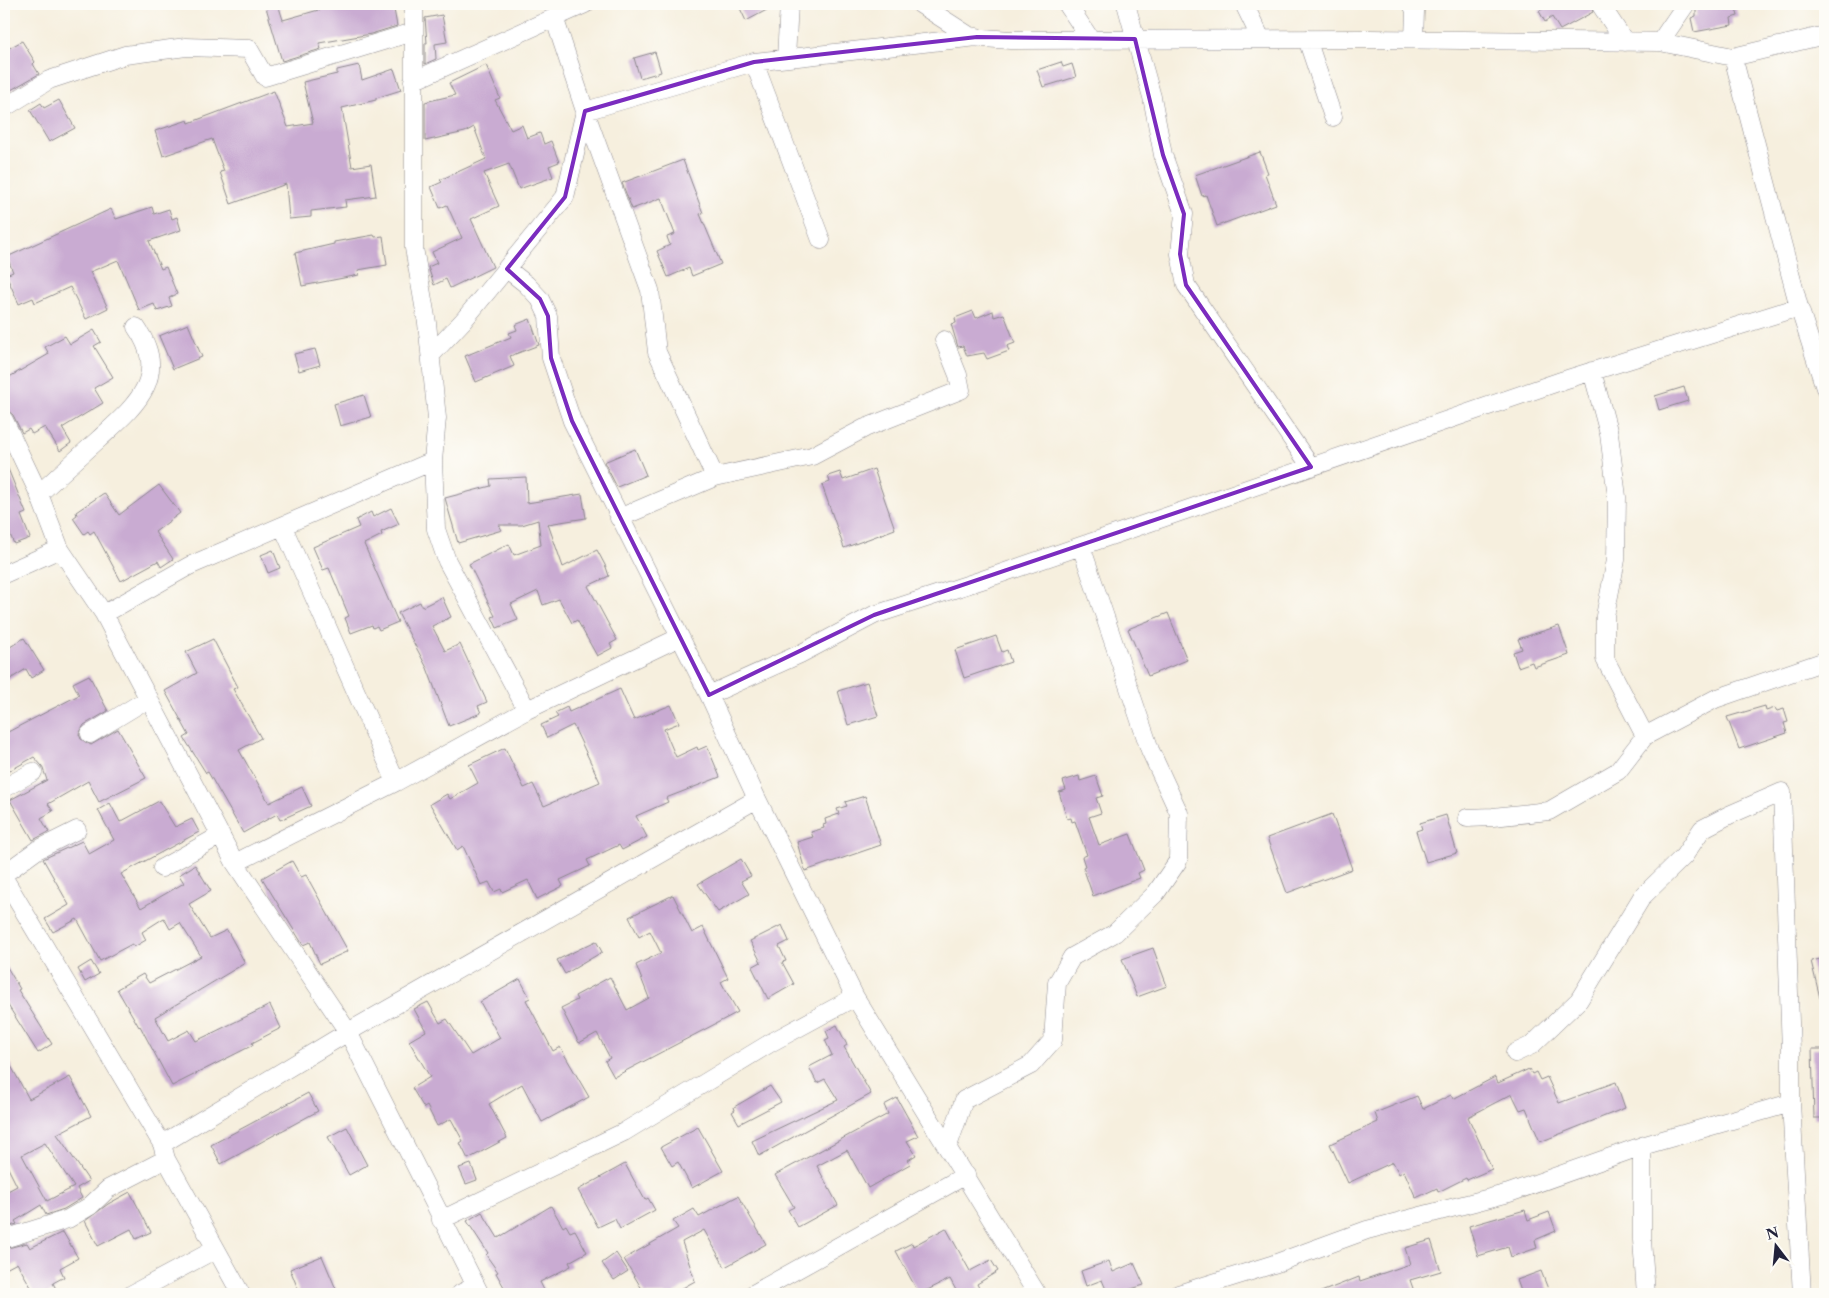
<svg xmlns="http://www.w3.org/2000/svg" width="1829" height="1298" viewBox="0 0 1829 1298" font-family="'Libre Caslon Text',serif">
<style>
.building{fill:#c9abd2;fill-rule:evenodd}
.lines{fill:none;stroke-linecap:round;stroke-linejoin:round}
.minor-casing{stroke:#8c888c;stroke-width:19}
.minor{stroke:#fff;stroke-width:18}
.marked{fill:none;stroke:#7b2cbf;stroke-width:4;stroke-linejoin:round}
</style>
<rect width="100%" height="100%" fill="#fdfcf7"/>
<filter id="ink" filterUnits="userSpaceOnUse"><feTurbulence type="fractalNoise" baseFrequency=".02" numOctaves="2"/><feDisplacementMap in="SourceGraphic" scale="10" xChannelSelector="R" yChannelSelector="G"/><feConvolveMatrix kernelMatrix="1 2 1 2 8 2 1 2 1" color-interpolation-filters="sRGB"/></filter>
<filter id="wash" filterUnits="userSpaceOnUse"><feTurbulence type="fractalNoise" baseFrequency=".0096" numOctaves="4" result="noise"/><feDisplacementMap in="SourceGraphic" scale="20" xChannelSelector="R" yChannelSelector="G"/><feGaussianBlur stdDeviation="1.12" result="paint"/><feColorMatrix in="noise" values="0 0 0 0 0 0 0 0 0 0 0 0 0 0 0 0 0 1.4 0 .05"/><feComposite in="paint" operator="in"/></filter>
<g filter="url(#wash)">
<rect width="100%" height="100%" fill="#f6efde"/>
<g id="blocks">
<!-- building -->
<path class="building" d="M 265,4 L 278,4 L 283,20 L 322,9 L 320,4 L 393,4 L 397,26 L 371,34 L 319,43 L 321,49 L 282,61 Z
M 738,4 L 778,4 L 746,21 Z
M 1545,4 L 1590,4 L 1593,12 L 1560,30 L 1552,17 L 1545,22 L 1539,11 L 1546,7 Z
M 1713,4 L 1735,4 L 1738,16 L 1731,18 L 1732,25 L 1694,32 L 1691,18 L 1696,16 L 1696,8 Z
M 442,15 L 447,42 L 435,44 L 436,59 L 425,64 L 425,43 L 427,43 L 425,18 Z
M 22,41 L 35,62 L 33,64 L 39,74 L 4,94 L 4,51 Z
M 655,52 L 661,72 L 640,78 L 634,58 Z
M 1061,62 L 1063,67 L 1072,64 L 1076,77 L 1043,87 L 1037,70 Z
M 359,65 L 362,80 L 394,69 L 401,90 L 376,98 L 376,100 L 342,108 L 352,167 L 371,164 L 376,196 L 345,200 L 346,207 L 311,211 L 311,217 L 289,219 L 286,184 L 231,204 L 220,172 L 224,171 L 212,139 L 163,156 L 155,131 L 188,120 L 189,123 L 274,91 L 288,127 L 313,123 L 303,82 L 337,74 L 337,70 Z
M 486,65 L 500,98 L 495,100 L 511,130 L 522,125 L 527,138 L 540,133 L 544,144 L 551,141 L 559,162 L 549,166 L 553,177 L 519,189 L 509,164 L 484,173 L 499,206 L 471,219 L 493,267 L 450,288 L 446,279 L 434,285 L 428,267 L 437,263 L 432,252 L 462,238 L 447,205 L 440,208 L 431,187 L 442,182 L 440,180 L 486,159 L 474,127 L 465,132 L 425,141 L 425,102 L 455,95 L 449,83 Z
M 59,100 L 75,128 L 49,142 L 30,110 L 41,103 L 44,108 Z
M 1260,152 L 1268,173 L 1265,174 L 1276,204 L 1217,226 L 1206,195 L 1202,196 L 1195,175 Z
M 683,160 L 703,213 L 700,214 L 721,264 L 692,276 L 689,268 L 668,277 L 657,251 L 670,245 L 667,237 L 675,234 L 661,198 L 632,209 L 622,183 Z
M 152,207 L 154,214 L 169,209 L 172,219 L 177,217 L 181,230 L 149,241 L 161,269 L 166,267 L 177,294 L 169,298 L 172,306 L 157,311 L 154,304 L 139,310 L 118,260 L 90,272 L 108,308 L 86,319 L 70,287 L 35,303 L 33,298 L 19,304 L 6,275 L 13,272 L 7,257 L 111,209 L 116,219 Z
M 374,235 L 375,237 L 383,236 L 387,265 L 358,270 L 359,275 L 302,286 L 295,253 L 334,244 L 334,242 Z
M 973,311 L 976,318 L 993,311 L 994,317 L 1004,314 L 1015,343 L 1007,346 L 1009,351 L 987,359 L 984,353 L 967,356 L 963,346 L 958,347 L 951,324 L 956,323 L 955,318 Z
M 530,319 L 539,345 L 510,356 L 514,366 L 476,382 L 465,356 L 511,337 L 509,333 L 517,330 L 515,325 Z
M 188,324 L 202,357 L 173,369 L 159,336 Z
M 94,330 L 101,342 L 94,346 L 113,377 L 94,388 L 103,403 L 62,428 L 71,443 L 60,451 L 45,427 L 32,434 L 29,429 L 22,433 L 13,415 L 4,407 L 4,380 L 49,354 L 45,347 L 65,336 L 70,344 Z
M 315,349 L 320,365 L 299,371 L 294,354 Z
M 1684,387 L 1688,401 L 1659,410 L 1655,396 Z
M 364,395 L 371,417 L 340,426 L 334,404 Z
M 635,449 L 646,475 L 617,487 L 604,462 Z
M 4,459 L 26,513 L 21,515 L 30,538 L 14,544 L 7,527 L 4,529 Z
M 874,469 L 895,529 L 844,548 L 822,485 L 830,482 L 828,476 L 840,472 L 843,480 Z
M 526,477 L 527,503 L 582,494 L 586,518 L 548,524 L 563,567 L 597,550 L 606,567 L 609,576 L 588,586 L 617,640 L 610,644 L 612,648 L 597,656 L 577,620 L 572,623 L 559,599 L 543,605 L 538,591 L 511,604 L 518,620 L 497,628 L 492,617 L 495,616 L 469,564 L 509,544 L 514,555 L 541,545 L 538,520 L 522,525 L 499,525 L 502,530 L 458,543 L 445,498 L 491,486 L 490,479 Z
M 159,485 L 180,513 L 155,532 L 173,559 L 161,567 L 158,561 L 121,581 L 94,531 L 90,534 L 88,531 L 84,534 L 73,518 L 77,515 L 76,512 L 104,493 L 119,515 Z
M 391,508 L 399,524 L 381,532 L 382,535 L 364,544 L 398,622 L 379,630 L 377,626 L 373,628 L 372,625 L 351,633 L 345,618 L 349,616 L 329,568 L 323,570 L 313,547 L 359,527 L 356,520 L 371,512 L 373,517 Z
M 273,550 L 280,568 L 268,573 L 261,555 Z
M 442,597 L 451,617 L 432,626 L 445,651 L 460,644 L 487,702 L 478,706 L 481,713 L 449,726 L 427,668 L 398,613 L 420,602 L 422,607 Z
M 1168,613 L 1187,660 L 1148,676 L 1128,629 Z
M 1559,626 L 1569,655 L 1534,667 L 1532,662 L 1518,667 L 1513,652 L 1522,649 L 1518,639 Z
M 996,636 L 1002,652 L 1007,650 L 1011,662 L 964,678 L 955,650 Z
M 24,638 L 44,670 L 31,678 L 26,669 L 4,683 L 4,651 Z
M 213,639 L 238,687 L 233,689 L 261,738 L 239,750 L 269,803 L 302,787 L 311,806 L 280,820 L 277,814 L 243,833 L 208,772 L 206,773 L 184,738 L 189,735 L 165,691 L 197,673 L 186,652 Z
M 89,675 L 108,711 L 84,725 L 79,734 L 81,739 L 91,745 L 118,729 L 146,778 L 99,802 L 88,781 L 48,804 L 53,811 L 41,818 L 49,832 L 33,840 L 10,800 L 47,780 L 42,766 L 34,757 L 4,774 L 4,734 L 79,695 L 73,683 Z
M 867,682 L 878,716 L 848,725 L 838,691 Z
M 620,689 L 634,720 L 671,705 L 679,723 L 664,729 L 676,757 L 697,747 L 698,750 L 707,746 L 720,777 L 666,798 L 668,802 L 636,816 L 647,837 L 622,850 L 619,845 L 587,860 L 590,866 L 560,880 L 563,886 L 537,899 L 528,880 L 502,892 L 501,889 L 494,892 L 489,882 L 481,885 L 463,846 L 457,850 L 430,804 L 447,794 L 450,799 L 478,783 L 469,765 L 505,748 L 524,788 L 533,784 L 544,806 L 600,782 L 573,725 L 547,738 L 541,725 L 558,717 L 555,713 L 567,707 L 569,712 Z
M 1765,706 L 1766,711 L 1775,708 L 1777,711 L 1784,709 L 1788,722 L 1784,723 L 1787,733 L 1739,749 L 1727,717 Z
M 1079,776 L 1080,781 L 1096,776 L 1103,796 L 1096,798 L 1101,813 L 1089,817 L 1099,845 L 1130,834 L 1144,870 L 1138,873 L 1140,878 L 1093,896 L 1083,867 L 1085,866 L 1082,857 L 1087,855 L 1075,821 L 1072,822 L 1071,818 L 1067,819 L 1059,792 L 1066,790 L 1063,781 Z
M 865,796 L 881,845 L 805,871 L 797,842 L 813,837 L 811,832 L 824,828 L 823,825 L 826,824 L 825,819 L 839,814 L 837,809 L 847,806 L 845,802 Z
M 159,801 L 175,827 L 192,819 L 199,832 L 121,874 L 141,908 L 184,883 L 179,875 L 195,865 L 211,891 L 189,904 L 210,938 L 227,930 L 245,963 L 155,1017 L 168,1041 L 189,1030 L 196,1041 L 270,1005 L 281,1028 L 252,1043 L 253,1045 L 172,1086 L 140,1026 L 139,1027 L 117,989 L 143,974 L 149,983 L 201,956 L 180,923 L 170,929 L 164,918 L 142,932 L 146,940 L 134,947 L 132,944 L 100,961 L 77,919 L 53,932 L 45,919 L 69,905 L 43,859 L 82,841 L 89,854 L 114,840 L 98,810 L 110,803 L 120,822 Z
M 1332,814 L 1352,869 L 1287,893 L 1267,838 Z
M 1446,815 L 1457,853 L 1426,862 L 1416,831 L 1422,829 L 1420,823 Z
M 741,859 L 751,876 L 741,881 L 749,894 L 718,912 L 698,884 Z
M 292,861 L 301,877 L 306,875 L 348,951 L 320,964 L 310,942 L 303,945 L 262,878 Z
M 673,895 L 692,933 L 703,927 L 728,978 L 721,982 L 738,1012 L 614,1077 L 605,1061 L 610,1058 L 597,1033 L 579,1043 L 561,1008 L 577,1000 L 575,996 L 610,977 L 627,1010 L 649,998 L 636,965 L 661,953 L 650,931 L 639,937 L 629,917 Z
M 782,925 L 789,941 L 779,946 L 786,961 L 782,962 L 794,984 L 768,999 L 752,967 L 761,962 L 750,941 Z
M 596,941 L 602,952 L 565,974 L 557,960 Z
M 1153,948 L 1167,986 L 1137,997 L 1122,959 Z
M 1825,958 L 1825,998 L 1820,998 L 1811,961 Z
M 91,961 L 99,974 L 85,982 L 78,969 Z
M 4,962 L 20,989 L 18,990 L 52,1044 L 38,1053 L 4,999 Z
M 520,979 L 530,998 L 526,1000 L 553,1051 L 560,1047 L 589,1097 L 542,1122 L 522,1084 L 489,1104 L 507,1138 L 468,1159 L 460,1143 L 463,1141 L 451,1119 L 437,1126 L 427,1106 L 424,1108 L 412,1088 L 430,1077 L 409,1041 L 426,1031 L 414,1009 L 428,1002 L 440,1023 L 447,1019 L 471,1055 L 500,1038 L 480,1002 Z
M 837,1025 L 847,1045 L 844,1047 L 871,1094 L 759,1156 L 752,1141 L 838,1100 L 825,1079 L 817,1083 L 809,1067 L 832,1055 L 825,1040 L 829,1038 L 826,1031 Z
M 1812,1049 L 1825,1049 L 1825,1118 L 1814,1118 Z
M 4,1053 L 29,1099 L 70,1077 L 91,1116 L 57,1134 L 89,1181 L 77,1188 L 82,1198 L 64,1209 L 46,1215 L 41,1205 L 15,1221 L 17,1224 L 4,1228 L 4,1193 L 17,1186 L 4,1160 ZM 45,1143 L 74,1187 L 47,1201 L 22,1155 Z
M 1529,1069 L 1532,1074 L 1536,1072 L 1540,1080 L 1547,1077 L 1559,1103 L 1616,1082 L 1625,1108 L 1540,1142 L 1526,1108 L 1520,1110 L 1512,1094 L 1468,1117 L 1492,1169 L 1467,1180 L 1466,1178 L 1438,1192 L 1437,1188 L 1416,1198 L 1404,1171 L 1399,1174 L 1393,1162 L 1348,1183 L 1330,1144 L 1378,1122 L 1375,1113 L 1417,1096 L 1423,1109 L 1451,1095 L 1453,1099 L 1495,1077 L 1498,1083 Z
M 770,1086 L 781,1102 L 739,1124 L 732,1112 L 735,1110 L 734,1107 Z
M 308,1093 L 318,1111 L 221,1164 L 211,1145 Z
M 897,1098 L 918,1136 L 907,1141 L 916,1155 L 908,1160 L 910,1164 L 868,1188 L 847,1150 L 817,1166 L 838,1205 L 798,1227 L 788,1210 L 794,1207 L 775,1175 L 888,1114 L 884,1105 Z
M 347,1127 L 367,1165 L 349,1175 L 328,1137 Z
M 698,1127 L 723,1171 L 692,1188 L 678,1162 L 672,1166 L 661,1147 Z
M 471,1164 L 477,1180 L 466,1184 L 459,1168 Z
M 625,1164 L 645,1200 L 648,1198 L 655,1210 L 620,1229 L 615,1219 L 598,1227 L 578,1190 Z
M 130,1192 L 151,1232 L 136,1239 L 131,1229 L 98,1246 L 85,1221 L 108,1204 Z
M 738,1196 L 766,1244 L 725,1267 L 704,1230 L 682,1242 L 695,1281 L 672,1294 L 645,1294 L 624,1259 L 678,1228 L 673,1221 L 694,1209 L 699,1217 Z
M 551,1206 L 563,1227 L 566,1225 L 570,1232 L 575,1230 L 587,1252 L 569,1262 L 571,1266 L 540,1282 L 546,1294 L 508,1294 L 496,1273 L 498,1272 L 486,1255 L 488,1253 L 467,1221 L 482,1212 L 498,1238 Z
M 1525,1210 L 1528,1220 L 1549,1212 L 1556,1231 L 1535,1240 L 1537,1248 L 1511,1257 L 1508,1247 L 1478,1256 L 1469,1226 Z
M 946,1228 L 970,1271 L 991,1260 L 998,1271 L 977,1284 L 982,1294 L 958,1294 L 950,1279 L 919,1294 L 896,1251 L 912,1243 L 913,1246 Z
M 63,1232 L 78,1258 L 60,1268 L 64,1277 L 53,1283 L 56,1289 L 47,1294 L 35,1294 L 17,1263 L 4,1270 L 4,1249 L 27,1243 L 30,1248 Z
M 1431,1240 L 1441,1271 L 1410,1280 L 1415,1294 L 1316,1294 L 1359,1277 L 1360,1281 L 1410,1264 L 1405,1248 Z
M 616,1253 L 628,1271 L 614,1280 L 602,1263 Z
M 322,1256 L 336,1289 L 324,1294 L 300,1294 L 290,1269 Z
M 1109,1261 L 1113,1272 L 1134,1263 L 1144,1285 L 1115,1294 L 1108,1294 L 1102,1280 L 1086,1286 L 1081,1271 Z
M 1541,1271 L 1550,1294 L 1522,1294 L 1517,1280 Z"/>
</g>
</g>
<g filter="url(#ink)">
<use href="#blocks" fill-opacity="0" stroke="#8c888c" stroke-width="1"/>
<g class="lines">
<defs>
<path id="minor" d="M 414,4 L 414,248 L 427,323 L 437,418 L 433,461 L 436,529 L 447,561 L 527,710
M 920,4 L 971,37 L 1010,40 L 1369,39 L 1660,42 L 1733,57 L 1825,35
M 1067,4 L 1091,40
M 1126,4 L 1152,97 L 1163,155 L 1184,214 L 1180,254 L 1186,285 L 1311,467
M 1244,4 L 1261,39
M 1412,4 L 1415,11 L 1414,39
M 1600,4 L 1625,42
M 554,17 L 585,111 L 650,290 L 657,352 L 715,477
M 1307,39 L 1333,117
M 1660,42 L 1686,4
M 1733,57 L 1799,307 L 1825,388
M 786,58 L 789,4
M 754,62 L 977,37
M 413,81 L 585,4
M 4,108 L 49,80 L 125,55 L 186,47 L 249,49 L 265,77 L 413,32
M 507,269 L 526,284 L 540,299 L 548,316 L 551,358 L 572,421 L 709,695 L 757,799 L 855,997 L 1037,1294
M 431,355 L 463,321 L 565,197 L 585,111 L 754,62 L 821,240
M 1592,371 L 1609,434 L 1617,497 L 1616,560 L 1605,616 L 1605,659 L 1645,736
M 4,420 L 39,494 L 60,549 L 104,614 L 235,863 L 348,1032 L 480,1294
M 39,494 C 59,475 79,457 99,439 C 135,406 171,377 136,327
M 619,518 L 715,477 L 812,456 L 865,428 L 961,390 L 958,375 L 944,340
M 283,527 L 396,782
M 4,574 L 60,549
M 104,614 L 189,566 L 433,461
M 709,695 L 800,654 L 874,615 L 982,580 L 1564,380 L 1799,307
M 90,734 L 149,698
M 4,788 L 33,772
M 1467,818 L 1493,817 L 1549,811 L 1618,771 L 1645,736 L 1715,699 L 1825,661
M 235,863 L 396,782 L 527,710 L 680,637
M 162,868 L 221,835
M 4,874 L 37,850 L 77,830
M 4,878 L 162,1144 L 166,1159 L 241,1294
M 1515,1053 L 1532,1045 L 1579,1000 L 1642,897 L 1684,856 L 1702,829 L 1729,815 L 1782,792 L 1791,1051 L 1791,1103 L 1642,1146 L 1642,1240 L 1646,1294
M 1791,1103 L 1802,1294
M 162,1144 L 348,1032 L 757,799
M 948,1146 L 964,1100 L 1031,1065 L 1053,1040 L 1057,983 L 1072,957 L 1115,933 L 1156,893 L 1178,861 L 1179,813 L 1150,750 L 1081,546
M 441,1220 L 624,1132 L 772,1042 L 855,997
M 4,1239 L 68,1219 L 90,1206 L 108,1189 L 166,1159
M 132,1294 L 216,1249
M 460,1294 L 475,1286
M 753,1294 L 966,1175
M 1178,1294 L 1274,1264 L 1367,1230 L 1509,1193 L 1642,1146"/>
</defs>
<!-- minor casing -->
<use href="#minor" class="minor-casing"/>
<!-- minor -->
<use href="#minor" class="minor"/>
</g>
</g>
<!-- marked area -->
<path class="marked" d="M 977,37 L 1135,39 L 1163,155 L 1184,214 L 1180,254 L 1186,285 L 1311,467 L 874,615 L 709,695 L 572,421 L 551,358 L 548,316 L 540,299 L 507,269 L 565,197 L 585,111 L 754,62 Z"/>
<!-- margin -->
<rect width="1829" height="1298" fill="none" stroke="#fdfcf7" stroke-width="20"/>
<!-- north arrow -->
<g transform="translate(1776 1246) rotate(344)" stroke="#fdfcf7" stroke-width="4" paint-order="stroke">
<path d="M0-4L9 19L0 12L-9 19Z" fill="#22223b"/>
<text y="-8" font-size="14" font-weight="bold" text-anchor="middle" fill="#22223b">N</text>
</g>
</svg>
